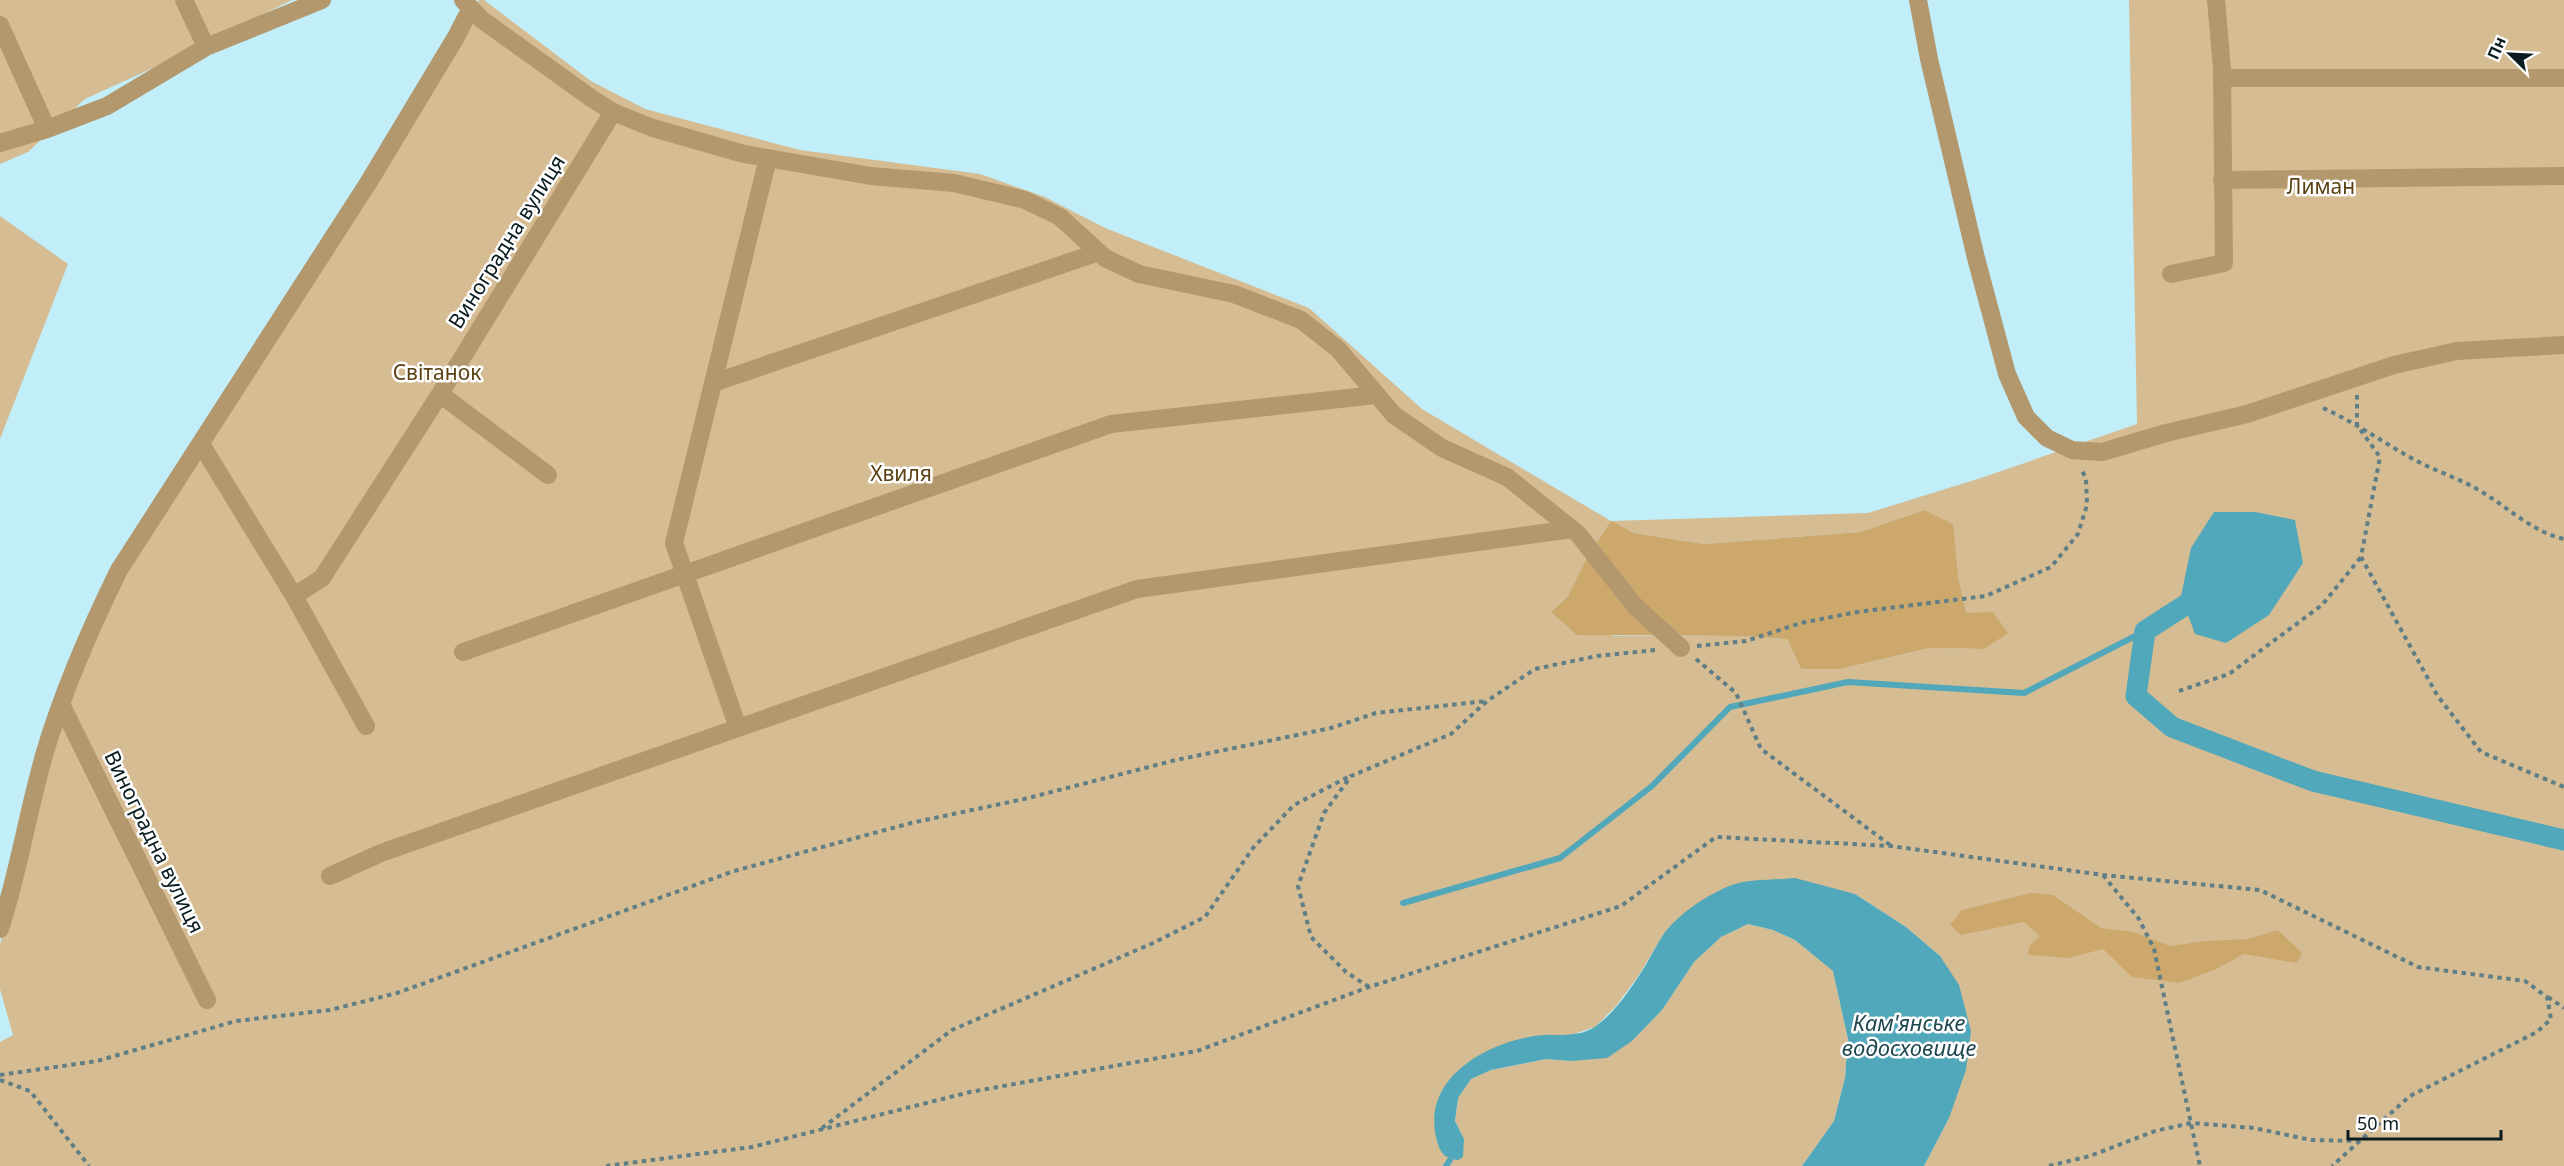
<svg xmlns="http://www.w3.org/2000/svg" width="2564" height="1166" viewBox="0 0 2564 1166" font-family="'Noto Sans',sans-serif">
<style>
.green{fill:#d6bc93;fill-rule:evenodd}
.forest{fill:#cca86d}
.water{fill:#51a8bb}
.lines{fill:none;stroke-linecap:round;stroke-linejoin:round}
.stream{stroke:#51a8bb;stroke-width:6}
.canal{stroke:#51a8bb;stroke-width:21}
.path{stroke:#5f7e85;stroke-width:4;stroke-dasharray:4.5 4.5;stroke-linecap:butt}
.minor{stroke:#b3986d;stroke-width:18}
.labels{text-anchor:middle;stroke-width:5;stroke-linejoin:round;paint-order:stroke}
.park-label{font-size:21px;fill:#5b4213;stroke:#fff}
.street-label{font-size:21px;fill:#0a1c20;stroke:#fff}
.water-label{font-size:22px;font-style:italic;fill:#204851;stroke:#fff}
</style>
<rect width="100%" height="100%" fill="#c1eef9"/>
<!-- green -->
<path class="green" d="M 0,0 L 292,0 L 188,52 L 85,99 L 28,152 L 0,164 Z
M 479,0 L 484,0 L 591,81 L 645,109 L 800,150 L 980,174 L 1045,197 L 1105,228 L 1309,308 L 1422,409 L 1611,521 L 1868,513 L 1984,477 L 2137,424 L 2129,0 L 2564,0 L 2564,1166 L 1924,1166 L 1949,1118 L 1940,956 L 1906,927 L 1855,894 L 1664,933 L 1639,975 L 1616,1006 L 1595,1027 L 1568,1036 L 1535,1036 L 1439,1095 L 1464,1139 L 1455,1121 L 1458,1098 L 1471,1079 L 1491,1070 L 1547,1059 L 1571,1061 L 1632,1041 L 1662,1010 L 1694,962 L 1721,937 L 1748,924 L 1773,930 L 1795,940 L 1833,970 L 1848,1039 L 1845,1078 L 1834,1121 L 1802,1166 L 0,1166 L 0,1042 L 13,1035 L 0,989 L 0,945 L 55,699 L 114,568 ZM 1924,510 L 1958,575 L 1966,614 L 1984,649 L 1930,648 L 1840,669 L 1801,669 L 1787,639 L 1741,636 L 1613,636 L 1551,612 L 1568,596 L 1585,561 L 1611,522 L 1634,533 L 1704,544 L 1860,532 Z
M 0,216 L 68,264 L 0,439 Z"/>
<!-- forest -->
<path class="forest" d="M 1924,510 L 1953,524 L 1958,575 L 1966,613 L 1993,612 L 2008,633 L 1984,649 L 1930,648 L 1840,669 L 1801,669 L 1787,639 L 1741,636 L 1577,635 L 1551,612 L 1568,596 L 1585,561 L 1611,521 L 1634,533 L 1704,544 L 1860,532 Z
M 2031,893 L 2053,895 L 2101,928 L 2133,932 L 2170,946 L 2206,941 L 2248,939 L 2278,930 L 2302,953 L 2297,963 L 2244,954 L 2216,969 L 2179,983 L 2132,977 L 2103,949 L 2069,958 L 2028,955 L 2029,946 L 2040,936 L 2024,922 L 1961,935 L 1950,925 L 1962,910 Z"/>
<!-- water -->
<path class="water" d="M 2214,512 L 2255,512 L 2295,520 L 2303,563 L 2269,615 L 2226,643 L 2195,634 L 2181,596 L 2191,548 Z
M 1795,878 L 1855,894 L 1906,927 L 1940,956 L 1959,985 L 1971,1031 L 1966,1070 L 1949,1118 L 1924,1166 L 1802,1166 L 1834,1121 L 1845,1078 L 1848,1039 L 1833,971 L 1795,940 L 1773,930 L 1748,924 L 1721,937 L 1694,962 L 1662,1010 L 1632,1041 L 1607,1058 L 1571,1061 L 1546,1059 L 1491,1070 L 1471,1079 L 1458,1098 L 1455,1121 L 1464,1139 L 1463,1157 L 1458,1160 C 1443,1159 1439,1150 1436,1137 C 1423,1078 1485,1044 1534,1036 C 1554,1033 1578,1039 1596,1026 C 1617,1011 1634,984 1647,963 C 1652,954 1657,944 1663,935 C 1678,914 1708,894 1732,885 C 1748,879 1777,880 1795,878 Z"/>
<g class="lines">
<!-- stream -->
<path class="stream" d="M 1403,903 L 1560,858 L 1652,786 L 1730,707 L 1848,682 L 2024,693 L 2145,631
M 1446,1166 L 1450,1160"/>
<!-- canal -->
<path class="canal" d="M 2207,591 L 2145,631 L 2136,696 L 2172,727 L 2313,781 L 2564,840"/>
<!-- path -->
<path class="path" d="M 2357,395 L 2357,425 L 2380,457 L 2361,557 L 2437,695 L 2481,752 L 2564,787
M 2323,408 C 2356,423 2384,443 2415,460 C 2435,471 2458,478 2477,489 C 2507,506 2530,531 2564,539
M 1697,646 L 1746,641 L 1801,623 L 1857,612 L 1986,596 L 2051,567 L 2078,534 L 2087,505 L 2086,478 L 2081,469
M 1696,659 L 1736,693 L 1761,749 L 1890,845
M 2179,691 L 2229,674 L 2322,605 L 2361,557
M 2103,875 L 2139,919 L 2154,949 L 2200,1166
M 1369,987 L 1346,972 L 1311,937 L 1298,886 L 1324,813 L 1351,776 L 1451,734 L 1487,701 L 1535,669 L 1597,656 L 1656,650
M 2548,997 L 2564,1008
M 0,1075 L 97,1061 L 236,1021 L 330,1010 L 397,993 L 734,871 L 911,823 L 1024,799 L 1176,760 L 1331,728 L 1376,713 L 1487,701
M 0,1080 L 30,1091 L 89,1166
M 822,1128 L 952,1030 L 1151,944 L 1205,917 L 1253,848 L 1294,805 L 1350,776
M 606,1166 L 752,1147 L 970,1092 L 1197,1051 L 1369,987 L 1621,906 L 1716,837 L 1891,846 L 2103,875 L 2260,890 L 2418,967 L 2525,981 L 2547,997 L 2551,1019 L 2537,1032 L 2410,1096 L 2332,1166
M 2049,1166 L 2090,1156 L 2155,1131 L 2191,1123 L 2254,1128 L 2311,1140 L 2360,1141"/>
<!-- minor -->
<path class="minor" d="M 184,0 L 206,47
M 463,0 L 481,19 L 591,98 L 613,112 L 653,128 L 744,154 L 871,176 L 954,183 L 1025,200 L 1060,217 L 1105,258 L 1139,274 L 1234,294 L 1301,320 L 1338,349 L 1394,415 L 1442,448 L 1507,477 L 1578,534 L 1635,606 L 1681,648
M 1918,0 L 1929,59 L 1976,258 L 2007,374 L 2026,417 L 2047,438 L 2072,450 L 2102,452 L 2166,433 L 2247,414 L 2394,365 L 2457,351 L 2564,345
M 0,25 L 47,129
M 2222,78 L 2564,78
M 0,143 L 47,129 L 107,106 L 206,47 L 322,0
M 768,158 L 674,543 L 738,728 L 1137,589 L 1572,529
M 2222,180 L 2564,176
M 2171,274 L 2224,263 L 2222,69 L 2216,0
M 713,383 L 1099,252
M 440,394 L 548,475
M 201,444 L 294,596 L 322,578 L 440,394 L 613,112
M 294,596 L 366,726
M 463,652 L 1111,424 L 1376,395
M 61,704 L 207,1000
M 330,876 L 381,853 L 738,728
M 0,929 C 19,871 28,810 45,752 C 64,688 90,629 119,570 L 370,180 L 456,37 L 471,8"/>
</g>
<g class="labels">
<!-- park labels -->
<g class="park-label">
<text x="2321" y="194">Лиман</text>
<text x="437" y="380">Світанок</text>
<text x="901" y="481">Хвиля</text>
</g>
<!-- street labels -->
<g class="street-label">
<text transform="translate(507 242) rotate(-58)" y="7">Виноградна вулиця</text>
<text transform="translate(154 842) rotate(64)" y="7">Виноградна вулиця</text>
</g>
<!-- water labels -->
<g class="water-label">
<text x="1909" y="1031">Кам'янське<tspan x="1909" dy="25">водосховище</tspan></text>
</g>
</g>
<!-- north arrow -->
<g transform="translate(2510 54) rotate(294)" stroke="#ffffff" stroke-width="4.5" paint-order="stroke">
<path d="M0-4.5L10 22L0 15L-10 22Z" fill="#0a1c20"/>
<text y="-9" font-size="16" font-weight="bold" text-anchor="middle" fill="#0a1c20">Пн</text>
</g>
<!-- scale -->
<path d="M2348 1130v9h153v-9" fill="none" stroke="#0a1c20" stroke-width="3"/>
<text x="2357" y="1130" font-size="18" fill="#0a1c20" stroke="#ffffff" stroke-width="4.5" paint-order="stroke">50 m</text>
</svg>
